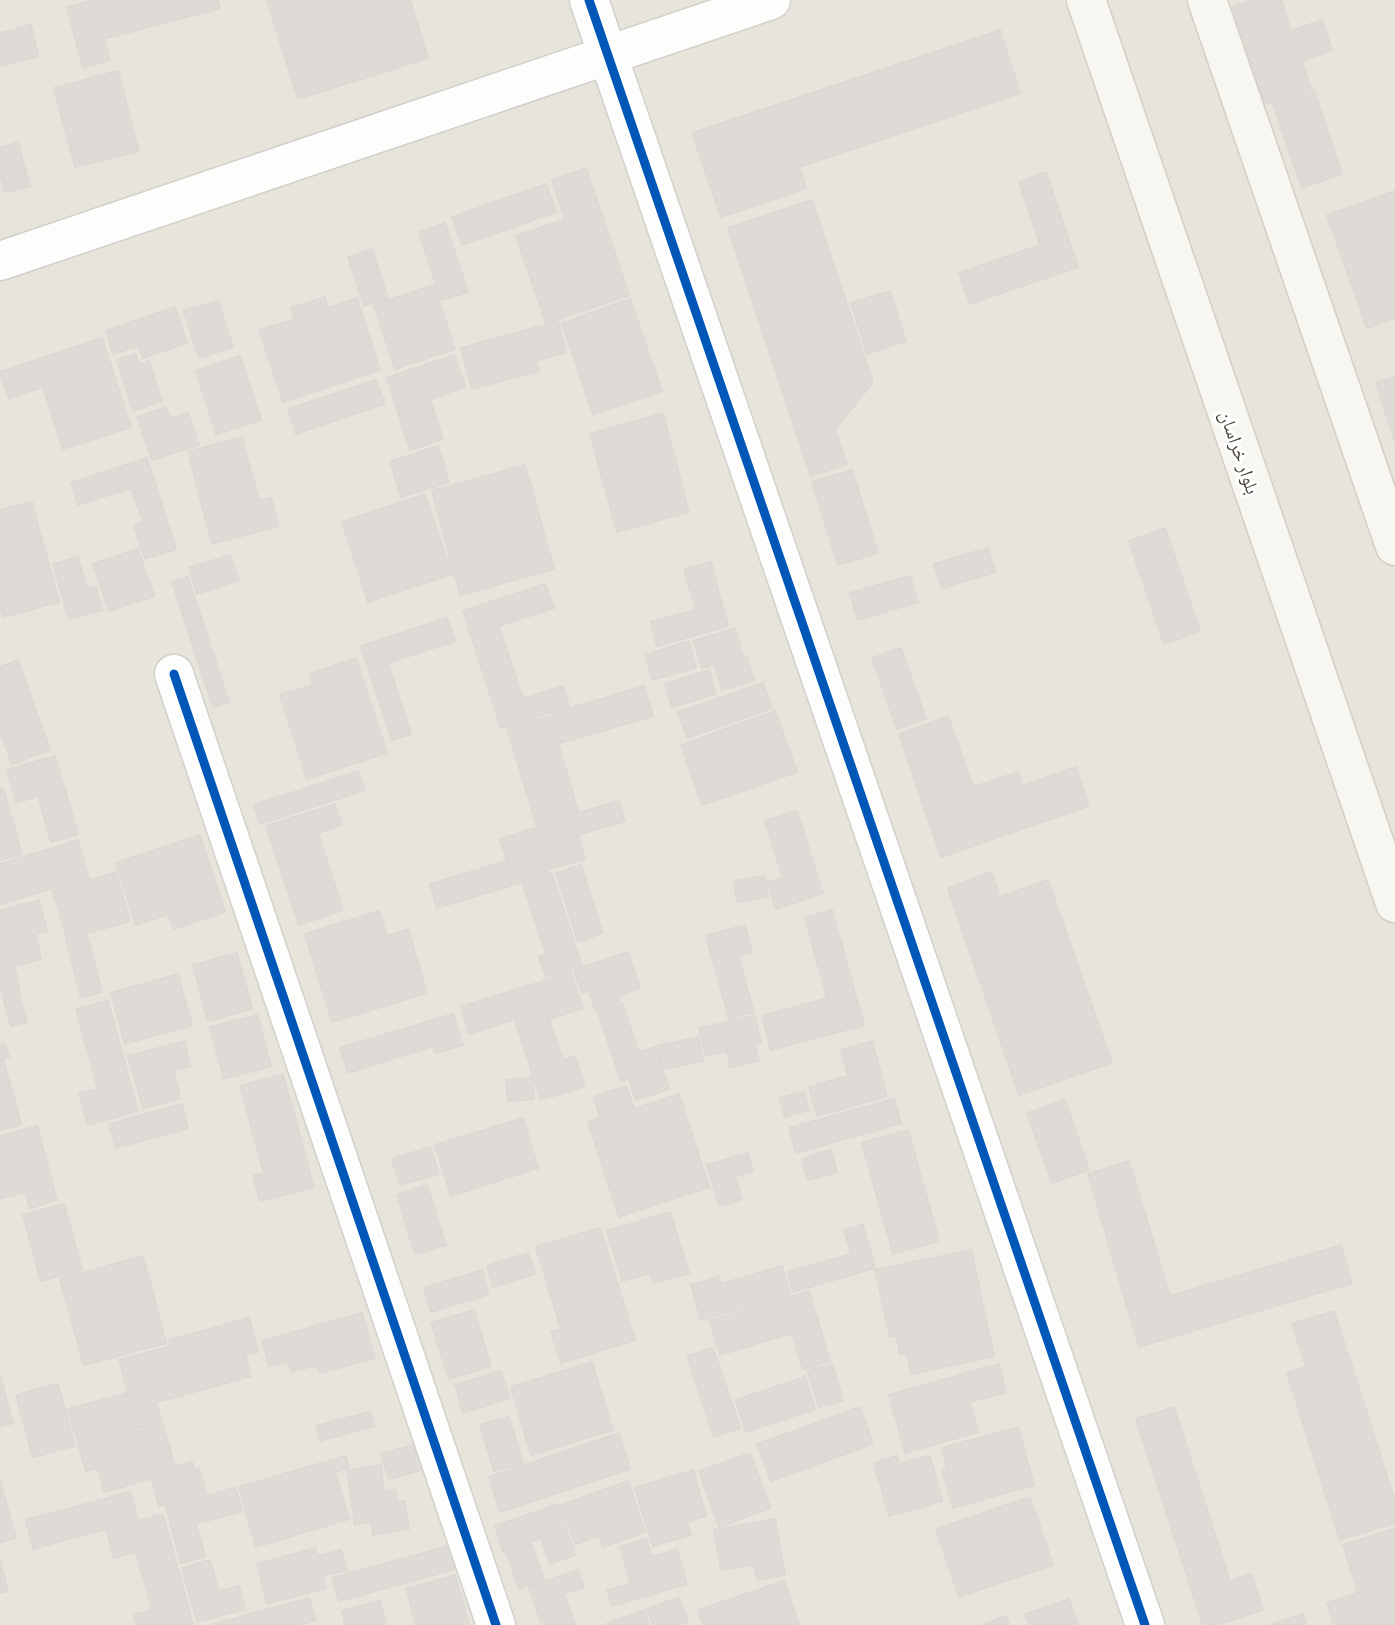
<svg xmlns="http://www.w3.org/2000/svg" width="1395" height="1625" viewBox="0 0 1395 1625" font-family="Commissioner,'Noto Naskh Arabic',sans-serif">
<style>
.residential{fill:#e7e4dc}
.building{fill:#dedbd6;stroke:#dcd9d4;stroke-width:2}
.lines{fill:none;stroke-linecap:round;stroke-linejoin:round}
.street-casing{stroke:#d2d0cb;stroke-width:41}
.secondary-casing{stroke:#d3cfc5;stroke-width:41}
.street{stroke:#fdfdfc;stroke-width:38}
.secondary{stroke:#f7f6f1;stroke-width:38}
.cycleway-casing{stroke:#fff;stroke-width:13}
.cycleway{stroke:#0057b8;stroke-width:9}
.labels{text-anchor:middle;stroke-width:6;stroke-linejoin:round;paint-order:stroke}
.street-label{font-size:19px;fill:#4b4439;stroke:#fff}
</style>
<rect width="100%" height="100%" fill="#f4f2ee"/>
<!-- residential -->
<path class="residential" d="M 0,0 L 1395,0 L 1395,1625 L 0,1625 Z"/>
<!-- building -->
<path class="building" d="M 94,0 L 218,0 L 220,8 L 104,39 L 110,60 L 83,68 L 67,7 Z
M 267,0 L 410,0 L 428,58 L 298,99 Z
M 1254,0 L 1281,0 L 1291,31 L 1322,20 L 1332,50 L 1302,61 L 1311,88 L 1265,104 L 1233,7 Z
M 31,25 L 38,56 L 0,66 L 0,33 Z
M 1000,30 L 1020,93 L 799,167 L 806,188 L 721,217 L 692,133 Z
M 118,71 L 139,151 L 75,167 L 54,88 Z
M 1314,90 L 1342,174 L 1302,188 L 1273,104 Z
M 18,142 L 30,186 L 5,192 L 0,174 L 0,148 Z
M 586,168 L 629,295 L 546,323 L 516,236 L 565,219 L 552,180 Z
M 1046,172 L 1078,267 L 970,304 L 959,273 L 1040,245 L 1019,182 Z
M 546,184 L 556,212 L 462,245 L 452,217 Z
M 1395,191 L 1395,318 L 1367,328 L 1327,215 Z
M 812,200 L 873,382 L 835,429 L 847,464 L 811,476 L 728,228 Z
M 445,223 L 468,292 L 441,300 L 419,232 Z
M 372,249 L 388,298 L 364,306 L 348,257 Z
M 434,285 L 455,349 L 395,369 L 374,305 Z
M 890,291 L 906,341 L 867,354 L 851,303 Z
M 325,297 L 328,308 L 357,298 L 380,370 L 283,402 L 259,330 L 295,319 L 291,308 Z
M 630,299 L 662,391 L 593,414 L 562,323 Z
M 218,301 L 233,347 L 199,358 L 184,311 Z
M 175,307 L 187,343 L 143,358 L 138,346 L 113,354 L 106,331 Z
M 558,321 L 566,352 L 535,361 L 539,371 L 472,389 L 461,348 Z
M 102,338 L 131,427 L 63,449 L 43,387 L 9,398 L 0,372 Z
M 136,354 L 139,364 L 149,361 L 162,401 L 133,411 L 117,360 Z
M 454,355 L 465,387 L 430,399 L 443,439 L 410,450 L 387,378 Z
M 240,356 L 261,420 L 216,434 L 196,371 Z
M 1395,377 L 1395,442 L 1376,383 Z
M 376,380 L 385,404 L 296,434 L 288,409 Z
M 166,407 L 170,419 L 188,413 L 199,445 L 152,460 L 137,417 Z
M 663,413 L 689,512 L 617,532 L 590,434 Z
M 242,437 L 259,501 L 271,498 L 279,526 L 212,544 L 188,452 Z
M 438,446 L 449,482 L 401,497 L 390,462 Z
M 147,458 L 176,549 L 145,559 L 134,526 L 143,522 L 131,488 L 78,505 L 71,483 Z
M 525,465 L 554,569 L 460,595 L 432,491 Z
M 852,470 L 878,553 L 838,565 L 812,482 Z
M 425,494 L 452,574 L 368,602 L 342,522 Z
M 32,502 L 59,602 L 3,617 L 0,605 L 0,510 Z
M 1165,528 L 1200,631 L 1164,644 L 1129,541 Z
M 988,548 L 995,572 L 942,588 L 934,564 Z
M 138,549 L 154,596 L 109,611 L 93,564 Z
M 230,555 L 239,580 L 197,594 L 189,568 Z
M 78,557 L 87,589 L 96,587 L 102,610 L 69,619 L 53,564 Z
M 711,562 L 728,626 L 657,646 L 651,622 L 696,610 L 684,569 Z
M 910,576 L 918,602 L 858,620 L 850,593 Z
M 188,577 L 229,702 L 213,707 L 172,582 Z
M 545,584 L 554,608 L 499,626 L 523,699 L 563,686 L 569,706 L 501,728 L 463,611 Z
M 447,618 L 455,641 L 388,663 L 411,734 L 392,740 L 361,646 Z
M 735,628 L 743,655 L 702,668 L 694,641 Z
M 689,641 L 696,667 L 653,680 L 645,655 Z
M 901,648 L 926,719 L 897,729 L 872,658 Z
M 747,657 L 754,680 L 722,690 L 715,666 Z
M 356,658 L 387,753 L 307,779 L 280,695 L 313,685 L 309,674 Z
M 18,660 L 50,750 L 12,764 L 0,731 L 0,667 Z
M 709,670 L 716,694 L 672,707 L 665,684 Z
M 763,683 L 772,708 L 687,738 L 678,712 Z
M 644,686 L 653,716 L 561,743 L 552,714 Z
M 775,711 L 797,772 L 702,805 L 681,745 Z
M 550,716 L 578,811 L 536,823 L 507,728 Z
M 948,716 L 973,787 L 1018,772 L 1022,786 L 1076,767 L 1089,806 L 941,857 L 899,734 Z
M 55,756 L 78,834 L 51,842 L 38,796 L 16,803 L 7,770 Z
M 358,771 L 365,790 L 260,824 L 254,805 Z
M 3,788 L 22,854 L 0,860 L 0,789 Z
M 619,801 L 625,821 L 578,835 L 585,859 L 550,869 L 536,825 Z
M 335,804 L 342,825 L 318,833 L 343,910 L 299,925 L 266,826 Z
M 797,811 L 823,893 L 776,909 L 768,882 L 783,878 L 765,821 Z
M 535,828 L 549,874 L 437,908 L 430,884 L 507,861 L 500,839 Z
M 200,835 L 225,912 L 174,929 L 168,914 L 136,925 L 116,863 Z
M 78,840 L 89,878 L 0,904 L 0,864 Z
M 581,865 L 603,933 L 578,942 L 556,873 Z
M 116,872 L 130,921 L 67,939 L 53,891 Z
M 991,872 L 999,894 L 955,910 L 948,888 Z
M 552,874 L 582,966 L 546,977 L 539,957 L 546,954 L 523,884 Z
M 765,876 L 768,897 L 737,902 L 734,881 Z
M 1048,880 L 1112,1063 L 1019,1095 L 956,912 Z
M 39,900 L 47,931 L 35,934 L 41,959 L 14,966 L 19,986 L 0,991 L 0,911 Z
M 832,910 L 864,1025 L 771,1050 L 762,1016 L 827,998 L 805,918 Z
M 379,911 L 387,936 L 408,929 L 427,993 L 332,1022 L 305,934 Z
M 745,925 L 752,952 L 738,956 L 754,1012 L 729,1019 L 706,936 Z
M 87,935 L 102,992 L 81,997 L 66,940 Z
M 628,952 L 640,988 L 618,996 L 620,1002 L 595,1010 L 589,991 L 582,993 L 574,970 Z
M 237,953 L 252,1009 L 208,1021 L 193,965 Z
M 571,972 L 583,1008 L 549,1019 L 563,1060 L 575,1056 L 585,1086 L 541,1100 L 506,993 Z
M 178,974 L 192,1025 L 125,1044 L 111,993 Z
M 18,989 L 27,1022 L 11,1026 L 2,994 Z
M 503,993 L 512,1020 L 469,1034 L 461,1007 Z
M 108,1001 L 138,1111 L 88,1125 L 79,1093 L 98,1089 L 76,1009 Z
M 623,1004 L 638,1052 L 655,1047 L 669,1089 L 636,1100 L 629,1079 L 621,1081 L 598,1012 Z
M 453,1014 L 463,1045 L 435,1053 L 433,1046 L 348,1073 L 340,1048 Z
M 257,1015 L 271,1066 L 224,1079 L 210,1027 Z
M 755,1016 L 761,1043 L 755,1045 L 759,1061 L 730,1067 L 727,1051 L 705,1055 L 699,1028 Z
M 698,1037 L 703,1061 L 663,1069 L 658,1046 Z
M 184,1041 L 190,1066 L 173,1070 L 180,1098 L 143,1109 L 128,1056 Z
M 872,1041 L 887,1096 L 817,1116 L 809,1087 L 848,1076 L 841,1050 Z
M 5,1044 L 9,1057 L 3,1058 L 21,1124 L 0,1130 L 0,1045 Z
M 283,1074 L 314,1187 L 260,1201 L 253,1176 L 264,1173 L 240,1086 Z
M 532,1077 L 534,1099 L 508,1101 L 506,1080 Z
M 626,1086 L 634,1109 L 679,1094 L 709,1187 L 619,1217 L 588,1122 L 600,1118 L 594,1097 Z
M 804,1092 L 809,1110 L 785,1117 L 779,1098 Z
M 894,1099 L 901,1123 L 796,1153 L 789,1128 Z
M 1065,1100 L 1089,1170 L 1052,1183 L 1027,1113 Z
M 182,1104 L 188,1128 L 116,1148 L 109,1124 Z
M 523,1118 L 538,1168 L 451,1196 L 435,1145 Z
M 37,1126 L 57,1200 L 30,1208 L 25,1192 L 0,1199 L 0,1136 Z
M 908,1130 L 939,1241 L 893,1254 L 862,1143 Z
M 430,1147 L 439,1174 L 400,1185 L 392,1159 Z
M 831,1150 L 837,1172 L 808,1180 L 802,1159 Z
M 748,1153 L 753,1171 L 735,1176 L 742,1199 L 719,1206 L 707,1165 Z
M 1129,1161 L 1170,1296 L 1341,1245 L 1352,1283 L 1139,1347 L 1088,1174 Z
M 427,1185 L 446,1245 L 415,1254 L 397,1195 Z
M 64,1204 L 82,1270 L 41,1281 L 23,1215 Z
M 670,1212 L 689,1273 L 654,1283 L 651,1273 L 622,1281 L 607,1231 Z
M 863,1225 L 875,1268 L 793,1292 L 788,1272 L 851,1254 L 844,1230 Z
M 600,1228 L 635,1340 L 561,1363 L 551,1332 L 561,1329 L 536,1247 Z
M 971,1250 L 994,1356 L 912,1374 L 907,1353 L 900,1354 L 897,1336 L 890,1337 L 875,1270 Z
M 528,1253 L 535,1274 L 493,1287 L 487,1266 Z
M 143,1256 L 166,1343 L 84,1365 L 60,1279 Z
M 782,1266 L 790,1294 L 701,1320 L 691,1285 L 719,1277 L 721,1284 Z
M 482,1270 L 489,1294 L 431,1312 L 424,1288 Z
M 809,1291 L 830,1361 L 803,1369 L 792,1333 L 720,1355 L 710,1321 Z
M 474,1310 L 491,1366 L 449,1379 L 431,1323 Z
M 1334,1311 L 1347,1352 L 1306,1365 L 1292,1324 Z
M 362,1313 L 375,1358 L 320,1373 L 317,1365 L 292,1372 L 288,1361 L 269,1366 L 262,1341 Z
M 249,1318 L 258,1352 L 245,1355 L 251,1376 L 183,1395 L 169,1340 Z
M 168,1347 L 181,1396 L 156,1402 L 162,1423 L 137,1429 L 119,1360 Z
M 713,1348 L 740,1428 L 714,1437 L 687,1356 Z
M 1348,1353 L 1395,1502 L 1395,1523 L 1340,1540 L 1287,1373 Z
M 592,1362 L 613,1430 L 531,1455 L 511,1387 Z
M 832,1364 L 843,1400 L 819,1407 L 808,1371 Z
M 999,1364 L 1006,1392 L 970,1402 L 978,1432 L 905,1453 L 889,1395 Z
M 501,1371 L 510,1398 L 463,1413 L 455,1385 Z
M 0,1375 L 13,1423 L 0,1427 Z
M 805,1377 L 815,1409 L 746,1432 L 736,1400 Z
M 58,1384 L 75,1446 L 33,1457 L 16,1395 Z
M 127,1393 L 150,1479 L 104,1492 L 98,1468 L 86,1471 L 68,1409 Z
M 860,1407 L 873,1444 L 771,1481 L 757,1444 Z
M 1174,1407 L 1230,1581 L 1251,1574 L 1263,1610 L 1217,1625 L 1203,1625 L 1136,1419 Z
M 370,1412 L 374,1426 L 320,1441 L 316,1426 Z
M 509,1417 L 523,1463 L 494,1471 L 480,1425 Z
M 163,1425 L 175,1467 L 192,1462 L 194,1470 L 199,1468 L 206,1493 L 159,1506 L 139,1432 Z
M 1018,1427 L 1034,1485 L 953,1508 L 942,1470 L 947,1468 L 942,1448 Z
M 619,1433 L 630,1469 L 500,1512 L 489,1477 Z
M 417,1444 L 424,1469 L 389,1479 L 381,1454 Z
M 750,1453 L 770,1508 L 719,1527 L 699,1471 Z
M 346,1456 L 349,1467 L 335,1472 L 349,1519 L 256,1547 L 239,1487 Z
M 897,1456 L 900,1464 L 930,1456 L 942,1501 L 889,1516 L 874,1463 Z
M 381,1465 L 384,1492 L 395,1490 L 397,1502 L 405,1501 L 409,1529 L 373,1535 L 371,1522 L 355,1525 L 347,1470 Z
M 693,1470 L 706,1516 L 687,1522 L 691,1535 L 653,1546 L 635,1488 Z
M 0,1480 L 16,1538 L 0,1543 Z
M 628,1481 L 645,1532 L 603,1547 L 599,1536 L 575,1544 L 561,1505 Z
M 235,1488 L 242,1511 L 196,1524 L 205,1557 L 181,1563 L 166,1506 Z
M 130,1492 L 138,1520 L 33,1549 L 26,1520 Z
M 1030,1497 L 1053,1565 L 959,1597 L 936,1529 Z
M 558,1504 L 575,1555 L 550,1564 L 541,1538 L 503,1552 L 495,1526 Z
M 163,1514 L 193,1625 L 137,1625 L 134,1614 L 152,1610 L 136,1552 L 114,1558 L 106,1529 Z
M 775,1519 L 785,1575 L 757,1580 L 754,1565 L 721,1570 L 714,1530 Z
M 1395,1528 L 1395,1625 L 1334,1625 L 1327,1603 L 1358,1593 L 1343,1545 Z
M 646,1539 L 652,1557 L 677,1549 L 687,1584 L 612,1606 L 607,1590 L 631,1584 L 620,1547 Z
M 531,1544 L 544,1580 L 519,1589 L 506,1552 Z
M 449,1546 L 455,1569 L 339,1601 L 332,1578 Z
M 315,1548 L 317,1556 L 341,1550 L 347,1570 L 323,1576 L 326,1588 L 267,1604 L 257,1564 Z
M 0,1560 L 8,1591 L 0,1593 Z
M 210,1560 L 219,1591 L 239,1586 L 245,1609 L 197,1622 L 182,1568 Z
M 578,1570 L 584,1587 L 564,1593 L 575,1624 L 542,1625 L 529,1587 Z
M 455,1575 L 469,1625 L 416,1625 L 406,1589 Z
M 784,1581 L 799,1625 L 703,1625 L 698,1610 Z
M 679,1597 L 688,1622 L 679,1625 L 653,1625 L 647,1609 Z
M 309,1598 L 316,1620 L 298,1625 L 211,1625 Z
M 1069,1599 L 1078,1625 L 1029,1625 L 1025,1614 Z
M 380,1601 L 386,1625 L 345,1625 L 342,1611 Z
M 644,1610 L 649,1625 L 604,1625 Z
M 1303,1614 L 1306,1625 L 1269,1625 Z
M 1006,1616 L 1009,1625 L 981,1625 Z"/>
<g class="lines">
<defs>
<path id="street" d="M 589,0 L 1145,1625
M 0,261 L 771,0
M 174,674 L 496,1625"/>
<path id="secondary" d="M 1086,0 L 1395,903
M 1207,0 L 1395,546"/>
</defs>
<!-- street casing -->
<use href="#street" class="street-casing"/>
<!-- secondary casing -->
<use href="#secondary" class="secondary-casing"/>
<!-- street -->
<use href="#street" class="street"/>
<!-- secondary -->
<use href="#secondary" class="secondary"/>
<defs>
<path id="cycleway" d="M 589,0 L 1145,1625
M 174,674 L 496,1625"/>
</defs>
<!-- cycleway casing -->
<use href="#cycleway" class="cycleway-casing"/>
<!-- cycleway -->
<use href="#cycleway" class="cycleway"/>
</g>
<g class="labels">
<!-- street labels -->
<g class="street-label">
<text transform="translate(1240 452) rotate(71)" y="7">بلوار خراسان</text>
</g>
</g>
</svg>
